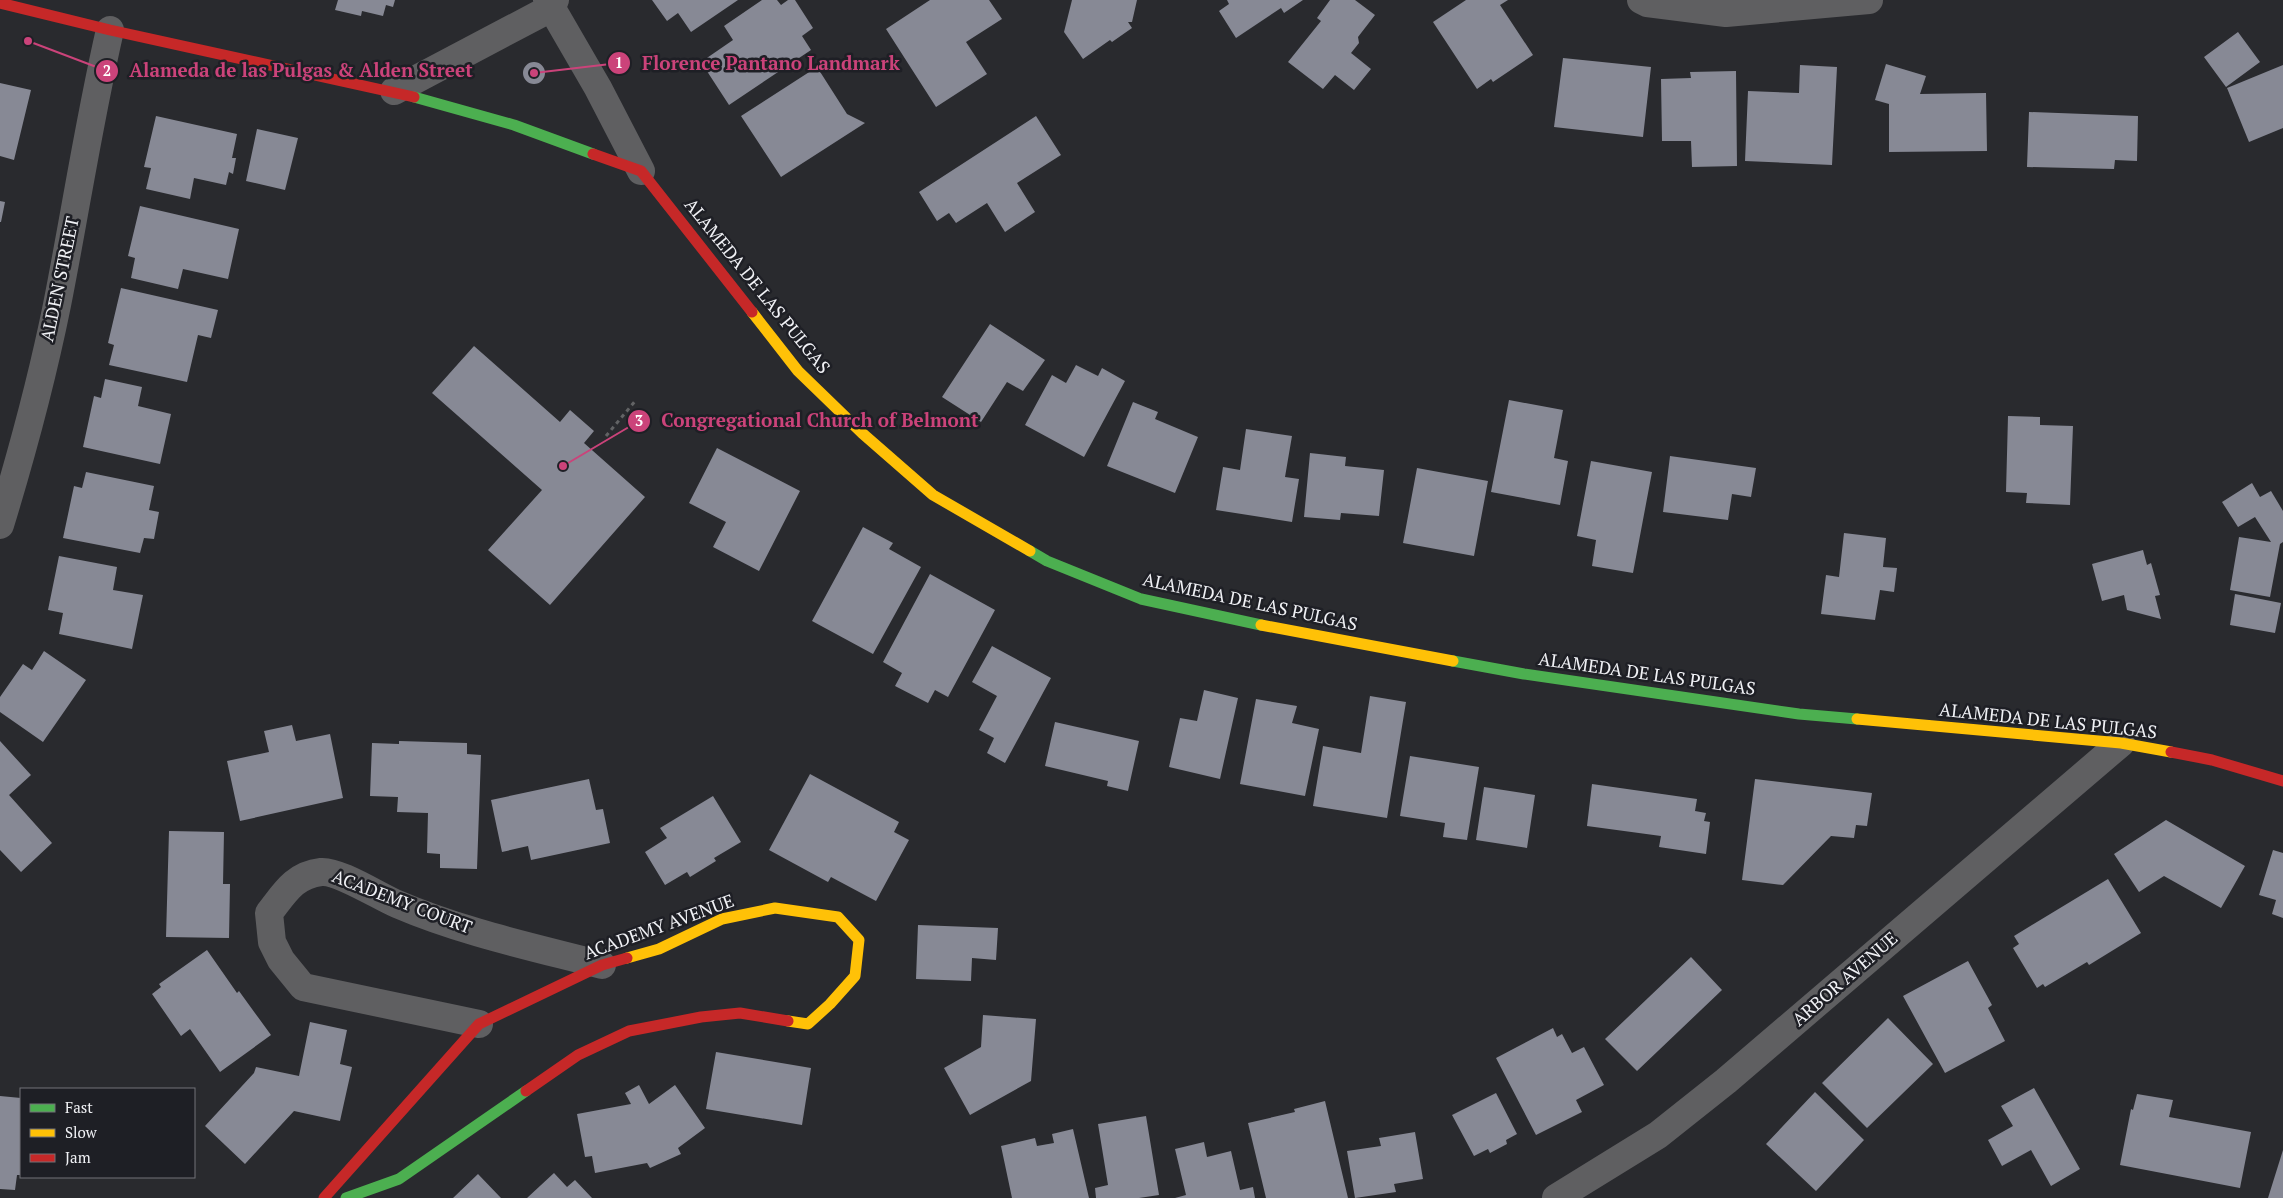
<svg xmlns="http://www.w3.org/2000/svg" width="2283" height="1198" viewBox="0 0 2283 1198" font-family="'PT Serif',serif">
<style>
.building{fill:#878995}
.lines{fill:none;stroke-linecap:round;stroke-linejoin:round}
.path{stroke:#626365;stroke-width:3;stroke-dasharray:4 4;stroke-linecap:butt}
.street{stroke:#5f5f61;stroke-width:28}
.fast{stroke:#4caf50;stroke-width:11}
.slow{stroke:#ffc107;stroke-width:11}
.jam{stroke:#c62828;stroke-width:11}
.labels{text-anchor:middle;stroke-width:5;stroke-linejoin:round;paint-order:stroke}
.street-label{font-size:18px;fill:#f0f1f5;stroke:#1e1f25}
.leader{fill:none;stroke:#cb437a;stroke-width:2}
.callout-dot{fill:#cb437a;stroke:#1e1f25;stroke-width:2}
.mark-label{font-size:15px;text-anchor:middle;font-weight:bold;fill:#fff}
.callout-label{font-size:19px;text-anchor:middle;font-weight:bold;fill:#cb437a;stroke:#1e1f25;stroke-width:5;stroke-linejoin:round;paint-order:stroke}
</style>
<rect width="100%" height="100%" fill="#292a2e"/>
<!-- building -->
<path class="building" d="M 338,0 L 395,0 L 393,7 L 386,5 L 383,16 L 362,11 L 361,16 L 335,10 Z
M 652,0 L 738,0 L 691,32 L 678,13 L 667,21 Z
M 762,0 L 777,0 L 781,5 L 788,0 L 795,0 L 813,28 L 802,36 L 811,50 L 729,105 L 701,62 L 733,40 L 724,26 Z
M 930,0 L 989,0 L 1002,19 L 966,42 L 987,74 L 936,107 L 886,29 Z
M 1072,0 L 1137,0 L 1132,22 L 1128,22 L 1132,28 L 1112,42 L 1110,40 L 1083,59 L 1064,32 Z
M 1227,0 L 1303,0 L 1284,13 L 1281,8 L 1236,38 L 1219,11 L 1229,4 Z
M 1330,0 L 1355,0 L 1375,15 L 1358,37 L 1359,43 L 1351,53 L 1371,69 L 1354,90 L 1335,75 L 1323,89 L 1288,62 L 1321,21 L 1317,18 Z
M 1466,0 L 1508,0 L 1500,5 L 1533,55 L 1493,82 L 1491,79 L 1477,89 L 1433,22 Z
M 2238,32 L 2260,62 L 2226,87 L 2204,57 Z
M 1563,58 L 1651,67 L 1643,137 L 1554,127 Z
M523 73a11 11 0 1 1 22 0a11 11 0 1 1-22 0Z
M 1886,64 L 1926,76 L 1920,94 L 1986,93 L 1987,151 L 1889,152 L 1889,104 L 1875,100 Z
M 1800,65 L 1837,67 L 1832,165 L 1745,161 L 1748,91 L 1799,93 Z
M 2283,65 L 2283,128 L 2249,142 L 2227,88 Z
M 817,67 L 847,114 L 865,123 L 781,177 L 741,116 Z
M 1736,71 L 1737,166 L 1692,167 L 1691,141 L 1662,141 L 1661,79 L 1691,78 L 1690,72 Z
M 0,83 L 31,90 L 14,160 L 0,156 Z
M 2029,112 L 2138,116 L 2137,161 L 2115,160 L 2114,169 L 2027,167 Z
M 156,116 L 237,134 L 232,158 L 236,158 L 233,174 L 229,172 L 226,185 L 194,178 L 190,199 L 146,189 L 151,168 L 144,167 Z
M 1036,116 L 1061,155 L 1017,183 L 1035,212 L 1005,232 L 987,203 L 956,223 L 949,213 L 937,221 L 919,192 Z
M 257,129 L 298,138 L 285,190 L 246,181 Z
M 0,201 L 5,202 L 1,222 L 0,222 Z
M 140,206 L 239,229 L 228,279 L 183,269 L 178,289 L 131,278 L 135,258 L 128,256 Z
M 121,288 L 218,310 L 211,338 L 198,335 L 187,382 L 109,365 L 114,345 L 108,343 Z
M 990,324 L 1045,360 L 1023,391 L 1007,382 L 981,422 L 942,397 Z
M 474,346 L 560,422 L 570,410 L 594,431 L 584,443 L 645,497 L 550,605 L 488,550 L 542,490 L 432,393 Z
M 1076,365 L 1098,376 L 1102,368 L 1125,381 L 1084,457 L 1025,425 L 1052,375 L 1066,383 Z
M 105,379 L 142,387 L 138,406 L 171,414 L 160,464 L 83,447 L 94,396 L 101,398 Z
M 1509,400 L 1563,410 L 1554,458 L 1568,461 L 1560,505 L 1491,492 Z
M 1133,402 L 1158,412 L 1155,419 L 1198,437 L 1175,493 L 1107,466 Z
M 2008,416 L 2040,417 L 2040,425 L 2073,426 L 2070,505 L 2026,503 L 2027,493 L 2006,492 Z
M 1246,429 L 1292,436 L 1285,477 L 1299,479 L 1292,522 L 1216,510 L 1223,467 L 1240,470 Z
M 717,448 L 800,491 L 759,571 L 713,547 L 726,522 L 689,503 Z
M 1310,453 L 1346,457 L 1345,466 L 1384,470 L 1379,516 L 1341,513 L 1340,520 L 1304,517 Z
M 1670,456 L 1756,468 L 1751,497 L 1732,494 L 1728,520 L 1663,512 Z
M 1591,461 L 1652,472 L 1633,573 L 1592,566 L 1596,540 L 1577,536 Z
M 1417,468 L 1488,481 L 1474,556 L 1403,543 Z
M 86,472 L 154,486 L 149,510 L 159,512 L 154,539 L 144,538 L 140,553 L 63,538 L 74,486 L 82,488 Z
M 2252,483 L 2260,497 L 2271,491 L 2283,511 L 2283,542 L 2280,544 L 2270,597 L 2230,590 L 2239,537 L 2271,542 L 2255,517 L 2238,527 L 2222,502 Z
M 863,527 L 893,543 L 889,549 L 921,567 L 873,654 L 812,621 Z
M 1844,533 L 1886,538 L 1883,567 L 1897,568 L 1894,592 L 1880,590 L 1875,620 L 1821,614 L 1826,575 L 1839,577 Z
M 2143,550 L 2147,565 L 2151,563 L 2160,595 L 2155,596 L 2161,619 L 2127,610 L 2124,595 L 2102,601 L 2092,564 Z
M 59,556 L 117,567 L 113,590 L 143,595 L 132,649 L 59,634 L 63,613 L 48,610 Z
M 930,574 L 995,610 L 948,697 L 935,690 L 928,703 L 895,686 L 902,673 L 883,662 Z
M 2235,594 L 2281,603 L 2275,633 L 2230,625 Z
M 992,646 L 1051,678 L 1005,763 L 987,753 L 994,738 L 979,730 L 997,696 L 972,682 Z
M 44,651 L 86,680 L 43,742 L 0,712 L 0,697 L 23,664 L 32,670 Z
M 1204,690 L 1238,698 L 1220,779 L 1169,767 L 1180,718 L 1197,721 Z
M 1370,696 L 1406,702 L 1387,818 L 1313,806 L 1323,746 L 1361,753 Z
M 1256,699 L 1297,706 L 1292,723 L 1319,729 L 1305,796 L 1240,784 Z
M 1055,722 L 1139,741 L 1128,791 L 1107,786 L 1108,781 L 1045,766 Z
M 292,725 L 296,741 L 330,734 L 343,798 L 240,821 L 227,761 L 269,752 L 264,731 Z
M 0,741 L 31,775 L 9,795 L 52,843 L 21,872 L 0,850 Z
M 399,741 L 467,743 L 467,754 L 481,755 L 477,869 L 440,868 L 440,854 L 427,853 L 428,813 L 397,812 L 398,797 L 370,796 L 372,743 L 399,744 Z
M 1410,756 L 1479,767 L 1467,840 L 1443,837 L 1445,823 L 1400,816 Z
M 810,774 L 899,822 L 894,832 L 909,840 L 876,901 L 831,877 L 828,882 L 769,850 Z
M 589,779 L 596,810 L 603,809 L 610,843 L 531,860 L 528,846 L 502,852 L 491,800 Z
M 1755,779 L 1872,793 L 1867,826 L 1856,825 L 1854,838 L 1831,836 L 1783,885 L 1742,880 Z
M 1592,784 L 1697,799 L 1695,811 L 1706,813 L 1704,821 L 1710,822 L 1706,854 L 1659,847 L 1661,836 L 1587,826 Z
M 1484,787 L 1535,795 L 1527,848 L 1476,840 Z
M 713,796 L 741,842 L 714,858 L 716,861 L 690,877 L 687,872 L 665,885 L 645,852 L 667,838 L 660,828 Z
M 2166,820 L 2245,866 L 2221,908 L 2164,876 L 2139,892 L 2114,854 Z
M 169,831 L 224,832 L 223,884 L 230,884 L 229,938 L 166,937 Z
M 2273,850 L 2283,853 L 2283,918 L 2272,914 L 2276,900 L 2259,895 Z
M 2108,879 L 2141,933 L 2089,965 L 2087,962 L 2045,987 L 2043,984 L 2037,988 L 2013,948 L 2019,944 L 2014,936 Z
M 918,925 L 998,928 L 996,960 L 972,958 L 971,981 L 916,979 Z
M 207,950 L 237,993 L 239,991 L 271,1035 L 220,1072 L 190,1029 L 181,1036 L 152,994 L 161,987 L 159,984 Z
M 1691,957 L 1722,990 L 1637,1071 L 1605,1039 Z
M 1968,961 L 1992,1005 L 1988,1008 L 2005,1041 L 1945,1073 L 1903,996 Z
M 983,1015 L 1036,1019 L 1031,1081 L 970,1115 L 944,1068 L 981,1047 Z
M 1888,1018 L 1933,1064 L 1867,1128 L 1822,1083 Z
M 310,1022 L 347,1030 L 340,1064 L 352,1067 L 340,1121 L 294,1111 L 245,1164 L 205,1126 L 254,1073 L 256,1067 L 299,1076 Z
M 1553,1028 L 1557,1037 L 1562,1034 L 1572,1053 L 1584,1047 L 1604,1085 L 1576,1100 L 1582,1112 L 1536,1135 L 1496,1058 Z
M 716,1052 L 811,1068 L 802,1125 L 706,1109 Z
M 639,1085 L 649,1104 L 675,1085 L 705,1128 L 678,1148 L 681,1154 L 650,1168 L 647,1163 L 595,1173 L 592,1156 L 585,1157 L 577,1114 L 631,1104 L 625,1093 Z
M 2034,1088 L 2080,1169 L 2051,1186 L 2031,1150 L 2002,1166 L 1988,1140 L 2013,1126 L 2001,1106 Z
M 1815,1092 L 1864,1140 L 1816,1191 L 1766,1144 Z
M 1496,1093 L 1517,1134 L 1506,1140 L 1507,1144 L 1490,1153 L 1488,1149 L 1474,1156 L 1452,1115 Z
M 2137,1094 L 2173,1100 L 2169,1117 L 2251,1132 L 2240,1188 L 2120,1165 L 2131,1109 L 2133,1110 Z
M 0,1096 L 21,1098 L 21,1175 L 17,1175 L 15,1190 L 0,1189 Z
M 1325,1101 L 1348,1198 L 1266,1198 L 1248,1123 L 1295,1112 L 1294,1109 Z
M 1146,1116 L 1159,1195 L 1139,1198 L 1096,1198 L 1095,1188 L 1108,1185 L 1098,1124 Z
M 1073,1129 L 1089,1198 L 1012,1198 L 1001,1146 L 1035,1138 L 1037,1146 L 1054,1143 L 1052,1134 Z
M 1415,1132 L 1423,1179 L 1394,1184 L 1396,1192 L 1355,1198 L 1347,1151 L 1381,1146 L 1379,1138 Z
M 1204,1142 L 1207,1157 L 1231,1151 L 1240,1190 L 1253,1187 L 1255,1198 L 1175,1198 L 1186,1195 L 1175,1149 Z
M 2283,1150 L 2283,1198 L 2268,1198 Z
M 554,1173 L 567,1187 L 575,1180 L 592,1198 L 527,1198 Z
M 478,1174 L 501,1198 L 453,1198 Z"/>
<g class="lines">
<!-- path -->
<path class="path" d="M 606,436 L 636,400"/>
<!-- street -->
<path class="street" d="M 547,0 L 598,88 L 641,171
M 1641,0 L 1647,3 L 1726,13 L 1869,0
M 394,91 L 551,8 L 555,0
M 0,525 C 22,453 42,379 57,305 C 75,214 89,121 110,30
M 479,1024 L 303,987 L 281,960 L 272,942 L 269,913 C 284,894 294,875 321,872 C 338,870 380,897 397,904 C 462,932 533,947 602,965
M 1556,1198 L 1658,1135 L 1726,1081 L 2121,743"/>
<!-- fast -->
<path class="fast" d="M 414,97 L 514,125 L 593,154
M 1030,551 L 1047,561 L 1141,599 L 1261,625
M 1453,661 L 1524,674 L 1799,714 L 1857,719
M 346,1198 L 399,1179 L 526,1091"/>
<!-- slow -->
<path class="slow" d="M 752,312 L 798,371 L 862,433 L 933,495 L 1030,551
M 1261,625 L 1453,661
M 1857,719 L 2121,743 L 2171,752
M 627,958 L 659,949 L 722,919 L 775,908 L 838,917 L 859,940 L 855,976 L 830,1004 L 808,1024 L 788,1021"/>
<!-- jam -->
<path class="jam" d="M 0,3 L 110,30 L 414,97
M 593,154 L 641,171 L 752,312
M 2171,752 L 2212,760 L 2283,781
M 526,1091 L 578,1055 L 629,1031 L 701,1017 L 740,1013 L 788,1021
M 324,1198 L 479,1024 L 602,965 L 627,958"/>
</g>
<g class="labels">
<!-- street labels -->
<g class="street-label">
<text transform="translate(60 279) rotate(-78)" y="6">ALDEN STREET</text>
<text transform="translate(757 286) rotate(51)" y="6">ALAMEDA DE LAS PULGAS</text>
<text transform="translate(1250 602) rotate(12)" y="6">ALAMEDA DE LAS PULGAS</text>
<text transform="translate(1647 674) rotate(8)" y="6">ALAMEDA DE LAS PULGAS</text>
<text transform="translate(2048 721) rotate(6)" y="6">ALAMEDA DE LAS PULGAS</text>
<text transform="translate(402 902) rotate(21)" y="6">ACADEMY COURT</text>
<text transform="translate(659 927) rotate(-20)" y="6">ACADEMY AVENUE</text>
<text transform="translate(1845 979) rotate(-41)" y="6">ARBOR AVENUE</text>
</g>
</g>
<!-- callouts -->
<path class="leader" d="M534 73L619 63M28 41L107 71M563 466L639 421"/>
<g class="callout-dot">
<circle cx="534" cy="73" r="5"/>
<circle cx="28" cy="41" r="5"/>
<circle cx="563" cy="466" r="5"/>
<circle cx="619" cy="63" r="12"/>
<circle cx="107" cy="71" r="12"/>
<circle cx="639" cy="421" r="12"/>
</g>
<g class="mark-label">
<text x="619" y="68">1</text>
<text x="107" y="76">2</text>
<text x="639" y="426">3</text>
</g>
<g class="callout-label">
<text x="771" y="70">Florence Pantano Landmark</text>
<text x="301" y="77">Alameda de las Pulgas &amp; Alden Street</text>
<text x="820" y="427">Congregational Church of Belmont</text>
</g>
<!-- legend -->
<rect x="20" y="1088" width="175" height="90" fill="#1e1f25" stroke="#727378"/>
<rect x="30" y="1104" width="25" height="8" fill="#4caf50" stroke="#727378"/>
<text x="65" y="1113" font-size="15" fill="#f0f1f5">Fast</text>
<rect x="30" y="1129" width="25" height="8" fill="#ffc107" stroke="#727378"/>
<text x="65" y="1138" font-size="15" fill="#f0f1f5">Slow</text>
<rect x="30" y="1154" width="25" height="8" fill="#c62828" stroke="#727378"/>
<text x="65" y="1163" font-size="15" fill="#f0f1f5">Jam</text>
</svg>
